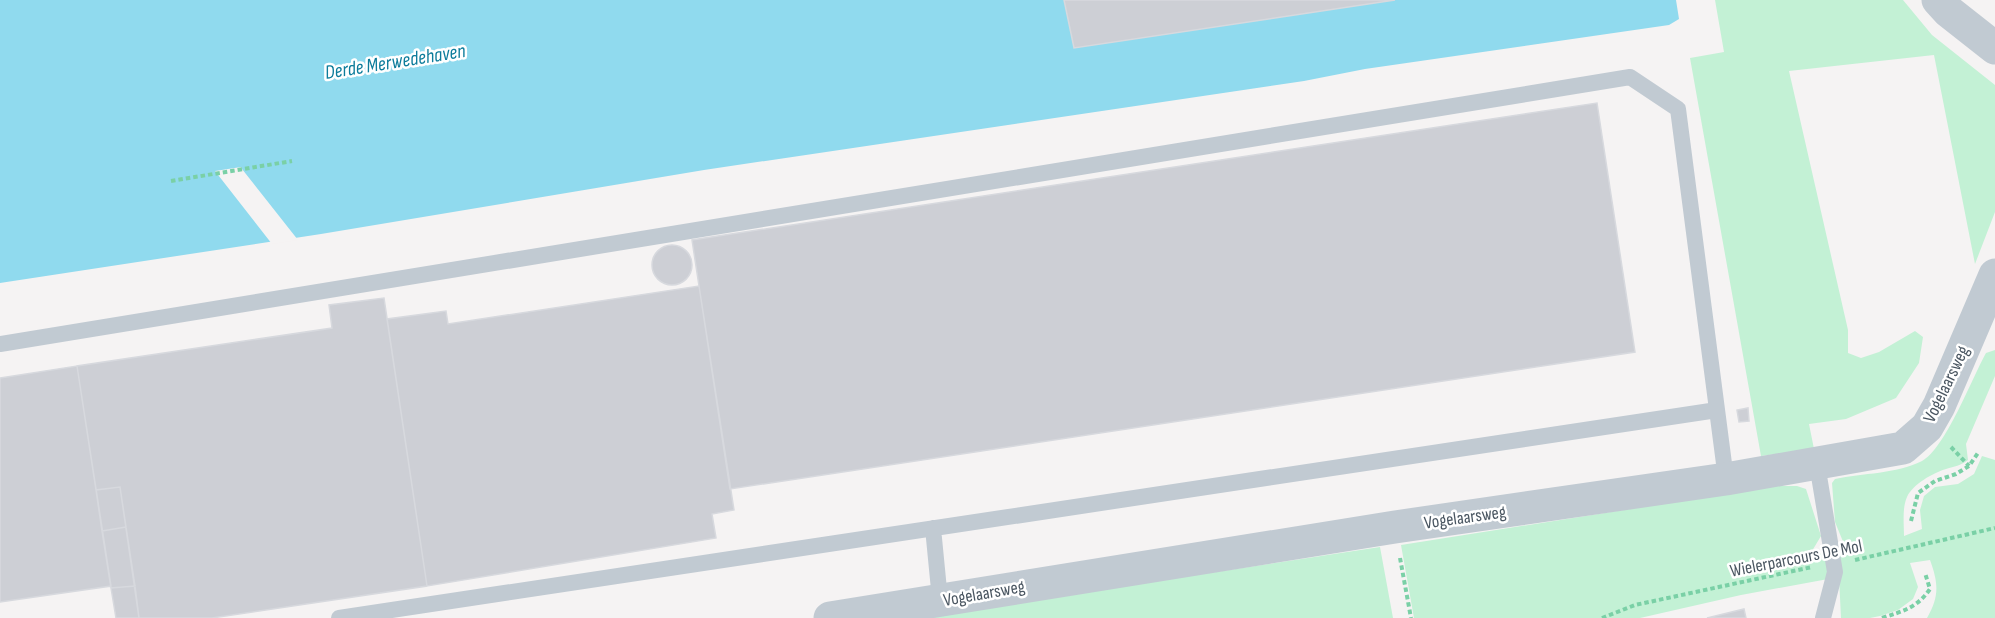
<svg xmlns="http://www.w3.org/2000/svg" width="1995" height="618" viewBox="0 0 1995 618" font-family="'Sofia Sans Condensed',sans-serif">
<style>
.green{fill:#c3f1d5}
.water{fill:#90daee}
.pier{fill:#f5f3f3}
.building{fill:#cdcfd5;stroke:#d7d9de;stroke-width:1.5}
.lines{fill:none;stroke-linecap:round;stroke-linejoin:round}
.path{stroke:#7ad0a6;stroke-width:4;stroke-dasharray:4.5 3;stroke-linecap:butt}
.service{stroke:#c1cad2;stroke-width:16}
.minor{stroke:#c1cad2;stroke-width:33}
.tertiary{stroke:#c1cad2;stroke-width:33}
.labels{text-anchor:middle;stroke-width:5;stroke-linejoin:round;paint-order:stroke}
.street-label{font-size:18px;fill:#4a5661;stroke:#fff}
.water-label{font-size:20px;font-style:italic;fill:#0c7c9b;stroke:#fff}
</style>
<rect width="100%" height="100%" fill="#f5f3f3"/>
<!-- green -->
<path class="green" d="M 1715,0 L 1903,0 L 1932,35 L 1995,85 L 1995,212 L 1975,264 L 1934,55 L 1789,71 L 1848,330 L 1848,353 L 1861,358 L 1879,352 L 1915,331 L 1923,337 L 1919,363 L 1896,398 L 1846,419 L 1809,424 L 1814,449 L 1761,456 L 1690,58 L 1724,52 Z
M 1995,350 L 1995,376 L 1966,444 L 1968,460 C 1960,466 1955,466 1946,469 C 1933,473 1913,484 1907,497 C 1902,508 1904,524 1904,536 L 1922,529 L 1920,510 L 1924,496 L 1935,487 L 1958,484 L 1974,474 L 1982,456 L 1995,460 L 1995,618 L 1927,618 C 1940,596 1938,582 1930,560 L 1910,563 L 1918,587 L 1913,599 L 1898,610 L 1880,616 L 1870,618 L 1841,618 L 1839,577 L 1741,595 L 1640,618 L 1414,618 L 1401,545 L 1776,486 L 1797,486 L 1806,489 L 1821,536 L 1809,556 L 1851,547 L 1844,544 L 1835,522 L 1832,483 L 1835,479 C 1863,473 1896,474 1922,461 C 1945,449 1972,378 1986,353 Z
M 1380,547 L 1393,618 L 912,618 Z"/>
<!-- water -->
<path class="water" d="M 0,0 L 1676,0 L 1679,19 L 1669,25 L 1365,69 L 1304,81 L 704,170 L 321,234 L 0,283 Z"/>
<!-- pier -->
<path class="pier" d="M 241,167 L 242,169 L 298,240 L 272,244 L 215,171 Z"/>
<!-- building -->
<path class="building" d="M 1064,0 L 1395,0 L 1074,48 Z
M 1597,103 L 1635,352 L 730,489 L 692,240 Z
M652 265a20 20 0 1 1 40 0a20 20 0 1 1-40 0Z
M 699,286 L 734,510 L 712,514 L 716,538 L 427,586 L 387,319 L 446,311 L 448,324 Z
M 384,298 L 427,586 L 212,618 L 139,618 L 120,487 L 96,490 L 77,366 L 332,328 L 329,305 Z
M 77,366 L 111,586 L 0,602 L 0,378 Z
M 1748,408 L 1749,421 L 1739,422 L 1737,410 Z
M 120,487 L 126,527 L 102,531 L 96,490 Z
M 126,527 L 135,586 L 111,588 L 102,531 Z
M 135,586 L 139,618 L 116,618 L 111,588 Z
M 1744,609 L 1746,618 L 1707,618 Z"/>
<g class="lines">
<!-- path -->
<path class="path" d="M 171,181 L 292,161
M 1951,447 L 1969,466
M 1911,521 L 1918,493 L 1935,481 L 1956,474 L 1969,466 L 1978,453
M 1400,558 L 1411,618
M 1855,560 L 1995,528
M 1602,618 L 1635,605 L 1812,567
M 1882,618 C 1903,611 1917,608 1930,589 L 1925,573"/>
<!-- service -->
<path class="service" d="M 0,344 L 1630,77 L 1678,109 L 1726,479
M 1817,464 L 1835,572 L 1823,618
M 933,528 L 940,600
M 339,618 L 1717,410"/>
<!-- minor -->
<path class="minor" d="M 830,618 L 1395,527 L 1726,479 L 1903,448 L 1927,427 L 1939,406 L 1995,275"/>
<!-- tertiary -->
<path class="tertiary" d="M 1938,0 L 1948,11 L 1995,48"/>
</g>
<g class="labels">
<!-- street labels -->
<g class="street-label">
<text transform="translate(1946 384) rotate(-64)" y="6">Vogelaarsweg</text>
<text transform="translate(1465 517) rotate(-8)" y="6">Vogelaarsweg</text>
<text transform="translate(1796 558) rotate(-11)" y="6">Wielerparcours De Mol</text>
<text transform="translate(984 593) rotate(-10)" y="6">Vogelaarsweg</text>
</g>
<!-- water labels -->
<g class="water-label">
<text transform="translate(395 61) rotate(-9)" y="7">Derde Merwedehaven</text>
</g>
</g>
</svg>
